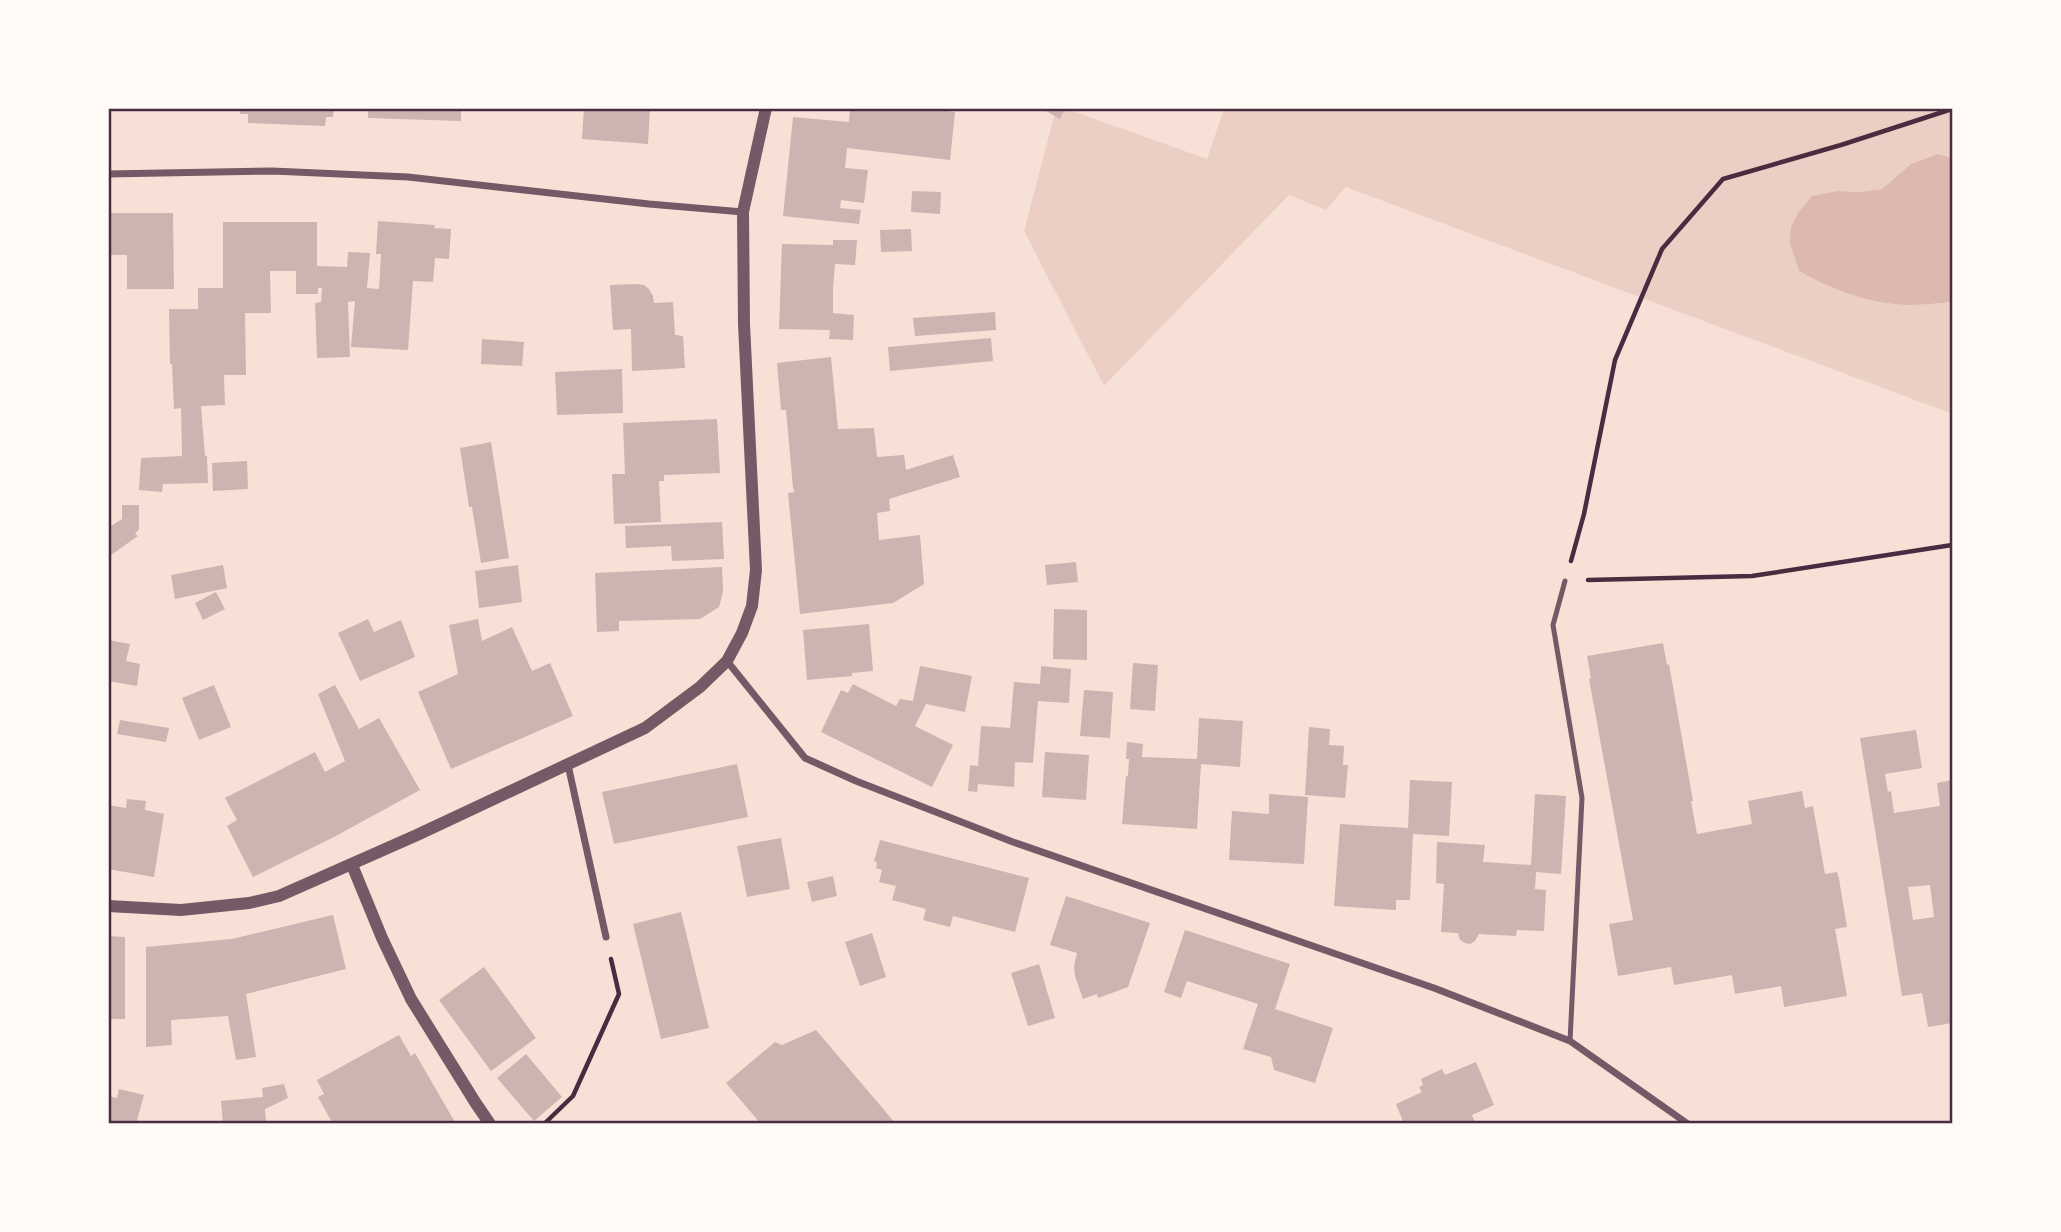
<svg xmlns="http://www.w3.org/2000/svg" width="2061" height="1232" viewBox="0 0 2061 1232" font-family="'Public Sans',sans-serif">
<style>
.green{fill:#ebcfc5}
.water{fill:#dcb8b0}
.building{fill:#ccb4b1;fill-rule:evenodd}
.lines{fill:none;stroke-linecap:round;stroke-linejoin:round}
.path{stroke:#4a2c40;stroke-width:4.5}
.service{stroke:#755966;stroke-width:5}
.minor{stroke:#755966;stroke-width:7}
.tertiary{stroke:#755966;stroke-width:12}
.neatline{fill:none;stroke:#4a2c40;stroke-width:2.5}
</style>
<rect width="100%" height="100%" fill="#f7e1d7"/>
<!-- green -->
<path class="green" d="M 1056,109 L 1067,109 L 1207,159 L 1224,109 L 1952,109 L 1952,158 L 1938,154 L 1911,164 L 1882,189 L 1859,192 L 1838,191 L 1799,271 C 1832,290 1870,304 1909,305 C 1923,305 1938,303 1952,302 L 1952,414 L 1346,187 L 1326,210 L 1289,195 L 1104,386 L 1024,231 Z"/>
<!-- water -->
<path class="water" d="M 1938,154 L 1952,158 L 1952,302 C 1938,303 1923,305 1909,305 C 1870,304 1832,290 1799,271 L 1790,243 L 1791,227 L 1798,213 L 1812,196 L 1838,191 L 1859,192 L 1882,189 L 1911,164 Z"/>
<!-- building -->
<path class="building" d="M 143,108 L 181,108 L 181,111 L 143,111 Z
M 241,108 L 334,108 L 333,117 L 326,117 L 325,126 L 248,123 L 248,114 L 240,114 Z
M 368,108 L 461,108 L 461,121 L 368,118 Z
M 584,108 L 650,108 L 648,144 L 582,139 Z
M 850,108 L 925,108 L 955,112 L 950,160 L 847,148 L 845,168 L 868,170 L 864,203 L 841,200 L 840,208 L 861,210 L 859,224 L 783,216 L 793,117 L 849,122 Z
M 1041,108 L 1065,108 L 1060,119 Z
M 912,191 L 941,192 L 940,214 L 911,212 Z
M 108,213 L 173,213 L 174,289 L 127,289 L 127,255 L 108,255 Z
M 378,221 L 435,225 L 434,228 L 451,229 L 449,259 L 435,258 L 433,282 L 413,281 L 408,350 L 351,347 L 355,301 L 348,302 L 350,357 L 317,358 L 315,303 L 321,302 L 322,288 L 318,288 L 318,294 L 296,294 L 296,271 L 270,271 L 271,313 L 245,313 L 246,375 L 224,375 L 225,405 L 201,406 L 205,456 L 207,456 L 208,483 L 163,484 L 162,492 L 139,490 L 141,458 L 182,456 L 181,408 L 174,409 L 172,364 L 170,364 L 169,309 L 198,309 L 198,288 L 223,288 L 223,222 L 317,222 L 317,266 L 347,267 L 348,252 L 370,253 L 367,288 L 379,289 L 381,254 L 376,254 Z
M 911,229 L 912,251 L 881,252 L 880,230 Z
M 833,240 L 857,240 L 855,265 L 835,264 L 833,288 L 833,313 L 854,315 L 853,340 L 829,339 L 830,330 L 779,329 L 782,244 L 833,245 Z
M 636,284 L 644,285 L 649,289 L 653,296 L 654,303 L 673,302 L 675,335 L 683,336 L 685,368 L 632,371 L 631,329 L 613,330 L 610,285 Z
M 995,312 L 996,330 L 915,336 L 913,318 Z
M 991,338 L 993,361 L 890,371 L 888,347 Z
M 482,339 L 524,342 L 522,366 L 481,364 Z
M 831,357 L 838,429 L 874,428 L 877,457 L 904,455 L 906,470 L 953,455 L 960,477 L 889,499 L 890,511 L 877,513 L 879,540 L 920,535 L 924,584 L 893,603 L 800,614 L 788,493 L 795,492 L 793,488 L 786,410 L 781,410 L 777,363 Z
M 622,369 L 623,413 L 557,415 L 555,372 Z
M 717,419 L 720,473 L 664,475 L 664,481 L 659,481 L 661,522 L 614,524 L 612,474 L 625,474 L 623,423 Z
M 491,442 L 509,558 L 481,563 L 472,507 L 469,507 L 460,448 Z
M 247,461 L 248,489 L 213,491 L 212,463 Z
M 122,505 L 139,505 L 139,529 L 135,534 L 138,536 L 108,557 L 108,528 L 122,519 Z
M 722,522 L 724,559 L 672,561 L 671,546 L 626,548 L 625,526 Z
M 1076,562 L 1078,582 L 1047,585 L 1045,565 Z
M 223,565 L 227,588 L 175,599 L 171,575 Z
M 518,565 L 522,602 L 479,608 L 475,571 Z
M 722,567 L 723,592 L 719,607 L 700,619 L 619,621 L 619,631 L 597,632 L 595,573 Z
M 216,592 L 225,609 L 203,620 L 195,603 Z
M 1054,609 L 1087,610 L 1087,660 L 1053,659 Z
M 368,619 L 374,632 L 401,620 L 415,657 L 360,681 L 338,633 Z
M 478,619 L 482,641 L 512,627 L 532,671 L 550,663 L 573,716 L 451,769 L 418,692 L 458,674 L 449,625 Z
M 869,624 L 873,671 L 852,673 L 852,676 L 807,680 L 803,630 Z
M 108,640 L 130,644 L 126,661 L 140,664 L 137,686 L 108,681 Z
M 1663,643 L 1667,665 L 1669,664 L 1693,801 L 1691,801 L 1697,834 L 1752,824 L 1748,801 L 1802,791 L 1805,808 L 1813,806 L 1825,874 L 1837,872 L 1839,879 L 1847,927 L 1835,929 L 1847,996 L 1784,1007 L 1781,986 L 1735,994 L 1732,975 L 1674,985 L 1671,967 L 1618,976 L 1609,924 L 1633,920 L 1589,679 L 1591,678 L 1587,656 Z
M 1133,663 L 1158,665 L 1155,711 L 1130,709 Z
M 920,666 L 972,676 L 965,712 L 926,704 L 915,726 L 953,745 L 932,787 L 821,732 L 841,690 L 848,693 L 853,684 L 896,706 L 900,699 L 913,701 Z
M 1041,666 L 1071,669 L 1069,703 L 1038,701 L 1033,763 L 1015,762 L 1014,787 L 978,784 L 977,792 L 968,791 L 970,765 L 978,766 L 981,726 L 1010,728 L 1014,682 L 1040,684 Z
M 214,685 L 231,727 L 199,740 L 182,698 Z
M 335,685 L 359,729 L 379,718 L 420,790 L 334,837 L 253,877 L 227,826 L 237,820 L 225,798 L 315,752 L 325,772 L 345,761 L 318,694 Z
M 1084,690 L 1113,692 L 1110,738 L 1080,736 Z
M 1199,718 L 1243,721 L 1240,767 L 1201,764 L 1197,829 L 1122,824 L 1126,776 L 1128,776 L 1129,759 L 1126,759 L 1127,742 L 1143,744 L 1142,757 L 1197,759 Z
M 120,720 L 169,728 L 166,742 L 117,734 Z
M 1309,727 L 1330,729 L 1329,745 L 1344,746 L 1343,765 L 1348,765 L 1345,798 L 1305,795 Z
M 1916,730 L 1922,768 L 1885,774 L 1888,792 L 1891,791 L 1894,813 L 1940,806 L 1937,783 L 1952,780 L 1952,1023 L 1928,1027 L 1922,993 L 1902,996 L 1860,738 ZM 1930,885 L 1934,917 L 1913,920 L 1908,887 Z
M 1045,752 L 1089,755 L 1086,800 L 1042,797 Z
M 737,764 L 748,817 L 614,844 L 602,792 Z
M 1410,780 L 1452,782 L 1449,836 L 1413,834 L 1410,900 L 1396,900 L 1396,910 L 1334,906 L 1340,824 L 1408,828 Z
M 1269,794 L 1308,797 L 1304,864 L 1229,860 L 1232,811 L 1269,814 Z
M 1535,794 L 1566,796 L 1561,874 L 1536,872 L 1535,889 L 1546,890 L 1544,931 L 1517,930 L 1516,936 L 1479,934 L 1475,941 L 1470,944 L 1465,943 L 1460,940 L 1458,933 L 1441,932 L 1444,884 L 1436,883 L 1437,842 L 1485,845 L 1483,862 L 1531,865 Z
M 127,799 L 146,801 L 145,810 L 164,814 L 154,877 L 108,869 L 108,805 L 126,808 Z
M 781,838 L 790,889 L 747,897 L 737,846 Z
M 880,840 L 1029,878 L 1015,932 L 953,916 L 950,927 L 923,920 L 926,909 L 892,900 L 896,886 L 879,882 L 882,870 L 876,868 L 877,862 L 874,861 Z
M 833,876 L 837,896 L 812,902 L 807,882 Z
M 1066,896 L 1150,923 L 1128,987 L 1098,998 L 1097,994 L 1083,999 L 1075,976 L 1074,966 L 1077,953 L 1050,945 Z
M 681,912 L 709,1028 L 661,1039 L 633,924 Z
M 333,915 L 346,969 L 246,994 L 256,1057 L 236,1060 L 228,1016 L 171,1020 L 172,1045 L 146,1047 L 146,947 L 232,939 Z
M 1185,930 L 1290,964 L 1275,1009 L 1333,1028 L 1315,1083 L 1274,1070 L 1271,1057 L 1243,1049 L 1258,1004 L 1187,981 L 1181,998 L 1164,992 Z
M 872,933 L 886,977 L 860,986 L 845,942 Z
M 108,936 L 125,937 L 125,1019 L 108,1019 Z
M 1039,964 L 1055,1018 L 1028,1026 L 1011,973 Z
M 484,967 L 536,1038 L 491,1071 L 439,1000 Z
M 816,1030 L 896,1124 L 761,1124 L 726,1083 L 775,1042 L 782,1045 Z
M 399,1035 L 411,1056 L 415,1053 L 456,1124 L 333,1124 L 318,1097 L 324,1094 L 317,1080 Z
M 526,1054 L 562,1097 L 534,1121 L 497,1078 Z
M 1476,1062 L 1494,1105 L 1472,1115 L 1476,1124 L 1404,1124 L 1396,1104 L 1422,1092 L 1419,1087 L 1423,1085 L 1421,1079 L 1442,1069 L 1445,1075 Z
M 284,1084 L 288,1098 L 265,1109 L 266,1124 L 223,1124 L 221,1101 L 263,1097 L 262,1088 Z
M 119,1089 L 144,1095 L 136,1124 L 108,1124 L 108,1096 L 117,1098 Z"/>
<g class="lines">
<!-- path -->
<path class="path" d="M 1571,561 L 1584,514 L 1615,360 L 1662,249 L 1723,179 L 1841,145 L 1952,109
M 1588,580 L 1752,576 L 1952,545
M 544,1124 L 573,1096 L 619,994 L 611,959"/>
<!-- service -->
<path class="service" d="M 1565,581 L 1553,625 L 1582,798 L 1570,1041"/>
<!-- minor -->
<path class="minor" d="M 108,174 L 272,171 L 408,177 L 649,204 L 743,212
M 727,661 L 805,758 L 856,781 L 1013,842 L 1434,988 L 1570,1041 L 1688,1124
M 568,765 L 606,937"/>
<!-- tertiary -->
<path class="tertiary" d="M 352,865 L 382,938 L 411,999 L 475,1102 L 490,1124
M 108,906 L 181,910 L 249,903 L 279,896 L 417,835 L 645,728 L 700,687 L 727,661 L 742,633 L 752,606 L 756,570 L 744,324 L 743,212 L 766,108"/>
</g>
<!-- border -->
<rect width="2061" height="1232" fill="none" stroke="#fffaf5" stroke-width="220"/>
<rect x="110" y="110" width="1841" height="1012" class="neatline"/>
</svg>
